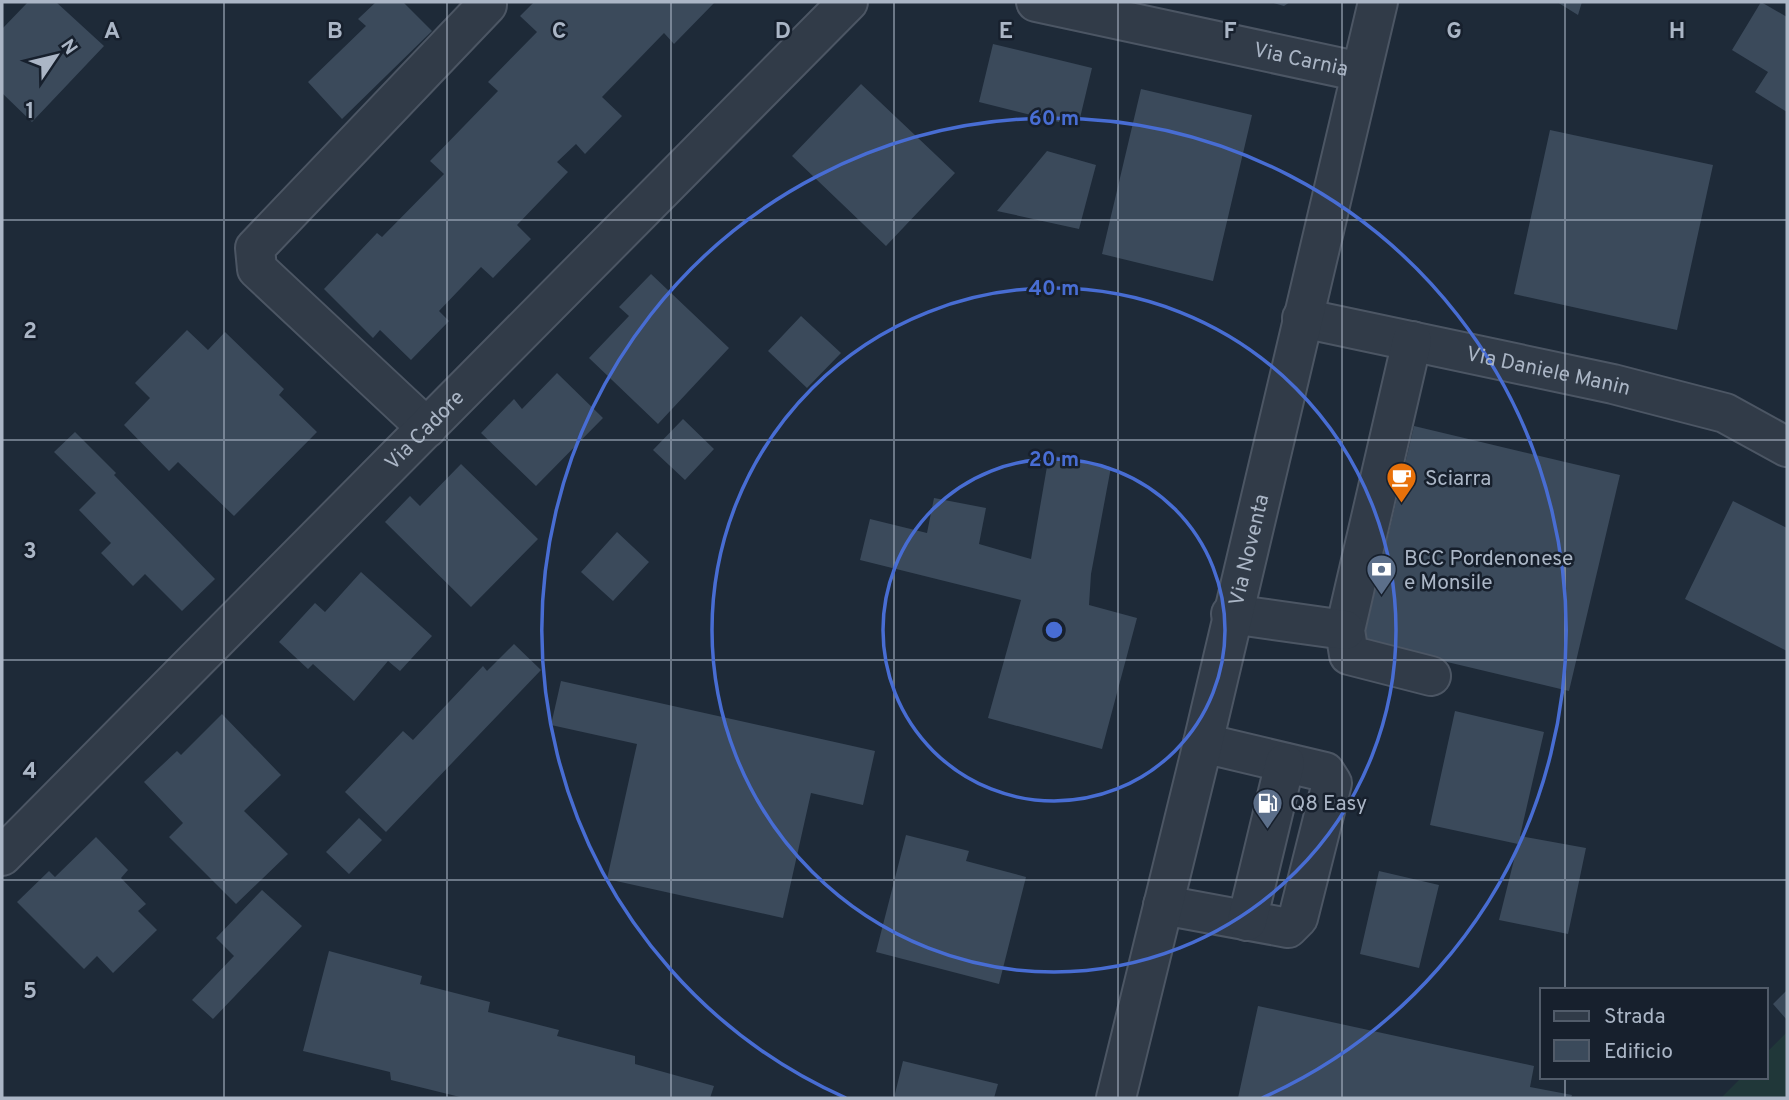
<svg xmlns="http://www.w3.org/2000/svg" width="1789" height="1100" viewBox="0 0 1789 1100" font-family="Overpass,sans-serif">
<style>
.green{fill:#203739}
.building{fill:#3b4a5b}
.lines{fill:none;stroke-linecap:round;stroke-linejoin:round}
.minor-casing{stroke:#4c5664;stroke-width:42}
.minor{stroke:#313b48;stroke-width:38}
.grid{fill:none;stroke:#abb6c6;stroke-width:2;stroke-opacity:0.55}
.ring{fill:none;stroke:#486dd3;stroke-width:3.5}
.labels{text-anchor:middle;stroke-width:5;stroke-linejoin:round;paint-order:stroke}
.street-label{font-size:21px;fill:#abb6c6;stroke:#17202d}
.poi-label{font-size:21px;fill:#abb6c6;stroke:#17202d;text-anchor:start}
.grid-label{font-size:23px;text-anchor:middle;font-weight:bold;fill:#abb6c6;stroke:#17202d;stroke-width:5;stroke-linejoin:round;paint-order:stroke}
.centre{fill:#486dd3;stroke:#17202d;stroke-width:3.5}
.ring-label{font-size:21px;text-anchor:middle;font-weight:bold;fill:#486dd3;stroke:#17202d;stroke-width:5;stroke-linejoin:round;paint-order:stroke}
</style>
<rect width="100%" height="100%" fill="#1e2a38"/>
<!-- green -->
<path class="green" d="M 1787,1032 L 1787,1098 L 1721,1098 L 1742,1077 L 1766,1077 L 1766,1053 Z"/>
<!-- building -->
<path class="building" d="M 28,2 L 56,2 L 104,46 L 32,122 L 2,93 L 2,29 Z
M 376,2 L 403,2 L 432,31 L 342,119 L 308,82 L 366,26 L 358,19 Z
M 534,2 L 715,2 L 674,44 L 664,33 L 602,97 L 622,116 L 585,154 L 576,144 L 557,162 L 568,172 L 517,225 L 531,239 L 493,278 L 481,267 L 439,311 L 449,321 L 411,360 L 380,330 L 373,338 L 324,289 L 377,233 L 382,237 L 444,174 L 430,161 L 498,91 L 488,82 L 537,32 L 520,16 Z
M 1270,2 L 1290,2 L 1284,6 Z
M 1557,2 L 1582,2 L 1578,15 Z
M 1761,2 L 1787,17 L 1787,112 L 1755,92 L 1768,72 L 1732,50 Z
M 993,44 L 1092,68 L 1080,118 L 1061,113 L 1059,122 L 979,102 Z
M 861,84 L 955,173 L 886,246 L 792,156 Z
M 1141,89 L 1252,115 L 1213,281 L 1102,254 Z
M 1550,130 L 1713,165 L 1677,330 L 1514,294 Z
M 1047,151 L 1096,165 L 1079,229 L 997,211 Z
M 651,274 L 729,348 L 658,424 L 589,358 L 629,316 L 619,307 Z
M 801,316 L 841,353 L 807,388 L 768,351 Z
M 187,330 L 208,350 L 225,332 L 284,389 L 279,395 L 317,432 L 234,516 L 178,462 L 169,471 L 124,425 L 150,398 L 135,383 Z
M 557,373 L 603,418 L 536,486 L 481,433 L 514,399 L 522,409 Z
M 683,419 L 714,449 L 685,480 L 653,450 Z
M 1414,426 L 1620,475 L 1569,691 L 1363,642 Z
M 75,432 L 116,473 L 114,475 L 215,579 L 182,611 L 145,574 L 133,586 L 101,553 L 111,543 L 79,510 L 96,493 L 54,452 Z
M 1049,455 L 1111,467 L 1091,574 L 1089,605 L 1137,618 L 1102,749 L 988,718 L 1021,600 L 860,560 L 870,519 L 927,533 L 934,498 L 986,508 L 979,544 L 1031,559 Z
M 461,464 L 538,539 L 471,607 L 385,522 L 410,496 L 420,506 Z
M 1733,501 L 1787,528 L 1787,651 L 1685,599 Z
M 617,532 L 649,562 L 613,601 L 581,572 Z
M 361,572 L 432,636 L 400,671 L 388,661 L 354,701 L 313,664 L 308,669 L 279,642 L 315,603 L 325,612 Z
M 514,644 L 541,670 L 386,832 L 345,792 L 403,731 L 413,740 L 483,666 L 487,671 Z
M 561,681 L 875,751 L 863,805 L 811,793 L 783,918 L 607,879 L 637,744 L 551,725 Z
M 1455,711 L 1544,732 L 1520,836 L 1586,848 L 1568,934 L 1499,920 L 1518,844 L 1430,825 Z
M 222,714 L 281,775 L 244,811 L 288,854 L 236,904 L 169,837 L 183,823 L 144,782 L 177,751 L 181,755 Z
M 359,818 L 382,840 L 349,874 L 326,852 Z
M 906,835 L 969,851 L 966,861 L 1026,877 L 999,984 L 876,952 Z
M 96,837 L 128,870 L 121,878 L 146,904 L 138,911 L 157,930 L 113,973 L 97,956 L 84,969 L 17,902 L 49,871 L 55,877 Z
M 1379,871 L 1439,885 L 1419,968 L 1360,954 Z
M 262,890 L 302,926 L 213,1019 L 192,1000 L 234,956 L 216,938 Z
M 329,951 L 422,976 L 420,984 L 490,1002 L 488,1012 L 559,1030 L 557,1036 L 635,1056 L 635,1064 L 714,1086 L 710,1098 L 464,1098 L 391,1080 L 390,1072 L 303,1051 Z
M 1787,990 L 1787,1020 L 1773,1004 Z
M 1258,1006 L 1534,1066 L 1530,1087 L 1572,1095 L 1571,1098 L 1238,1098 Z
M 903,1061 L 998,1084 L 994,1098 L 894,1098 Z"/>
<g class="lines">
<defs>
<g id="minor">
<path id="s1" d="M 1036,2 L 1361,72"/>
<path id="s2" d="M 1302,318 L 1613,384 L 1725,413 L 1787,447"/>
<path d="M 1412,341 L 1345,630 L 1349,655 L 1431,676"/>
<path d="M 427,428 L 257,269 L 255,248 L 487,5"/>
<path d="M 1231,614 L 1345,630"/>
<path id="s3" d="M 2,856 L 848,2"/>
<path d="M 1163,905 L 1288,928 L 1298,918 L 1332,783 L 1325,772 L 1203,743"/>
<path d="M 1247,921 L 1285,763"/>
<path id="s4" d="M 1116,1098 L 1203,743 L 1378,2"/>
</g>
</defs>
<!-- minor casing -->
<use href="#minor" class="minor-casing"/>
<!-- minor -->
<use href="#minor" class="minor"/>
</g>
<!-- grid -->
<path class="grid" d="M 224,2 L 224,1098M 447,2 L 447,1098M 671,2 L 671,1098M 894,2 L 894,1098M 1118,2 L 1118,1098M 1342,2 L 1342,1098M 1565,2 L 1565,990M 2,220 L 1787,220M 2,440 L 1787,440M 2,660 L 1787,660M 2,880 L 1787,880M 1565,1077 L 1565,1098"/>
<!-- distance rings -->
<g class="ring">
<circle cx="1054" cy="630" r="171"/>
<circle cx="1054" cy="630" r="342"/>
<path d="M846 1098A512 512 0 1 1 1262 1098"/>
</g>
<!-- icons -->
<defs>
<symbol id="cafe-pin" viewBox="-11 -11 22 30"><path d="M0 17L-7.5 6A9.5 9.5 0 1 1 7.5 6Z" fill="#e8710a" stroke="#17202d"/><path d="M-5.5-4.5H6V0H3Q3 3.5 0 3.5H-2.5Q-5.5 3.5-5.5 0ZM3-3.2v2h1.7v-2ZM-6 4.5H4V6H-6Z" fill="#fff"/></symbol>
<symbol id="bank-pin" viewBox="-11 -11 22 30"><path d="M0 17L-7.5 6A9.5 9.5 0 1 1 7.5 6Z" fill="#5c6f8a" stroke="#17202d"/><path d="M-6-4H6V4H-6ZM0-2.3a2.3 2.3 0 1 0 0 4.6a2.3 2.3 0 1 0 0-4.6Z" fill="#fff"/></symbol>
<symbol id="fuel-pin" viewBox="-11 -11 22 30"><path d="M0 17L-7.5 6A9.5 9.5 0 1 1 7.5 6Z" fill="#5c6f8a" stroke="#17202d"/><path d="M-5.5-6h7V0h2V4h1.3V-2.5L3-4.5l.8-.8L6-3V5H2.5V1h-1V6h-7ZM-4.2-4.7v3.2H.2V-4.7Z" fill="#fff"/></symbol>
</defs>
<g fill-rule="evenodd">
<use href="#cafe-pin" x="1384" y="460" width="35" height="47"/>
<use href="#bank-pin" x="1364" y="552" width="35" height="47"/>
<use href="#fuel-pin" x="1250" y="786" width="35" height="47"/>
</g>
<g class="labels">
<!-- street labels -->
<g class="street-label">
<text dy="7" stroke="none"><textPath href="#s1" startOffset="271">Via Carnia</textPath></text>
<text dy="7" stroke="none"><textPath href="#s2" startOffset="252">Via Daniele Manin</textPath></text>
<text dy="7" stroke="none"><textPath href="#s3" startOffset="600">Via Cadore</textPath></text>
<text dy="7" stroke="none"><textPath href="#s4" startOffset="564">Via Noventa</textPath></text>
</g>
<!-- poi labels -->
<g class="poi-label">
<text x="1425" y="485">Sciarra</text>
<text x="1404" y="565">BCC Pordenonese<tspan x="1404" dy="24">e Monsile</tspan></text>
<text x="1290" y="810">Q8 Easy</text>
</g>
</g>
<g class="grid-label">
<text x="112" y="38">A</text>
<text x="335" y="38">B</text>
<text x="559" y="38">C</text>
<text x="783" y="38">D</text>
<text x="1006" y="38">E</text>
<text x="1230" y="38">F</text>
<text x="1454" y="38">G</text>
<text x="1677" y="38">H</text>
<text x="30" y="118">1</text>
<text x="30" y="338">2</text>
<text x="30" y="558">3</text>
<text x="30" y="778">4</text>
<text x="30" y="998">5</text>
</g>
<circle cx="1054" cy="630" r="10" class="centre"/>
<g class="ring-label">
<text x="1054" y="125">60 m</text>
<text x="1054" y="295">40 m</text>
<text x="1054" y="466">20 m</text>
</g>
<!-- border -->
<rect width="1789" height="1100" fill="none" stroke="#abb6c6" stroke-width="7"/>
<!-- legend -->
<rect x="1540" y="988" width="228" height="91" fill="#17202d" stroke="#525c6a" stroke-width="2"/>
<rect x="1554" y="1011" width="35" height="10" fill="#313b48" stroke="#525c6a" stroke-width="2"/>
<text x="1604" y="1023" font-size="21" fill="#abb6c6">Strada</text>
<rect x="1554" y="1040" width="35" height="21" fill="#3b4a5b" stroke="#525c6a" stroke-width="2"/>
<text x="1604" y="1058" font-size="21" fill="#abb6c6">Edificio</text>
<!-- north arrow -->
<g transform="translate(56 56) rotate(55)" stroke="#17202d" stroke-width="5" paint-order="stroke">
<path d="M0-5L12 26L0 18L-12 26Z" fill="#abb6c6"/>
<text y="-10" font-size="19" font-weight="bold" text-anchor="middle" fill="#abb6c6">N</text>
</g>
</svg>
